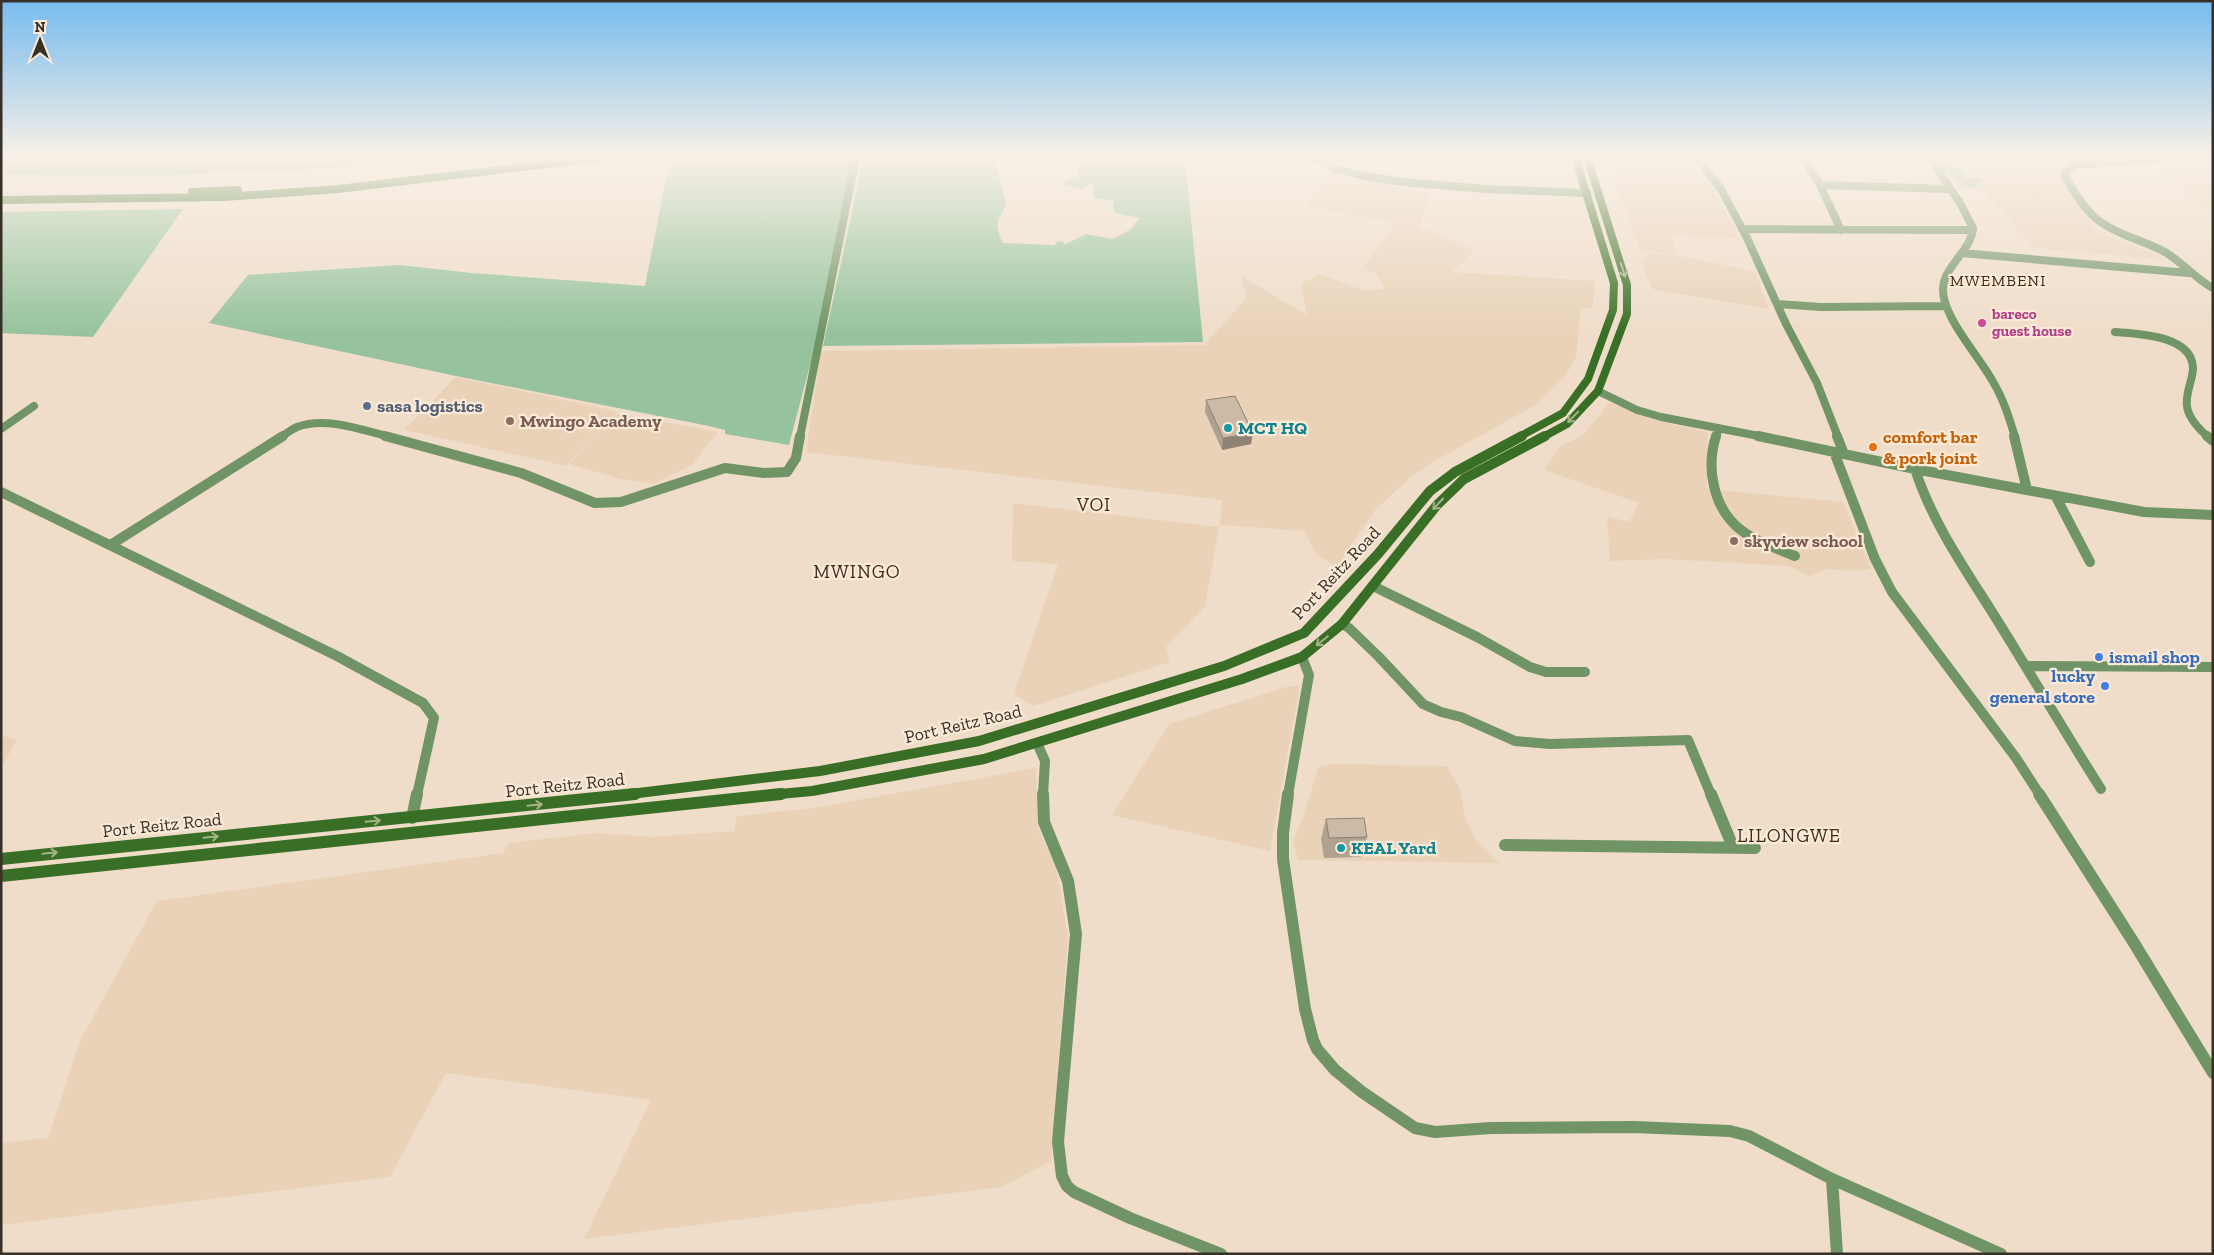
<svg xmlns="http://www.w3.org/2000/svg" width="2214" height="1255" viewBox="0 0 2214 1255" font-family="'Zilla Slab',serif">
<style>
.built{fill:#e9d2b8}
.green{fill:#96c39d}
.lines{fill:none;stroke-linecap:round;stroke-linejoin:round}
.minor-far2{stroke:#709465;stroke-width:8}
.minor-far1{stroke:#709465;stroke-width:10}
.minor{stroke:#709465;stroke-width:12}
.secondary-far2{stroke:#386e25;stroke-width:8}
.secondary-far1{stroke:#386e25;stroke-width:10}
.secondary{stroke:#386e25;stroke-width:12}
.wall{fill:#afa08f}
.shaded-wall{fill:#8f8274}
.building{fill:#ccbaa6;stroke:#8f8274}
.oneway{stroke:#a4b286}
.hotel-dot{fill:#d1479c;stroke:#fdead6;stroke-width:2}
.service-dot{fill:#5c6f8a;stroke:#fdead6;stroke-width:2}
.education-dot{fill:#8d6e63;stroke:#fdead6;stroke-width:2}
.culture-dot{fill:#0f9aa8;stroke:#fdead6;stroke-width:2}
.food-dot{fill:#e8710a;stroke:#fdead6;stroke-width:2}
.shop-dot{fill:#3f7fe0;stroke:#fdead6;stroke-width:2}
.labels{text-anchor:middle;stroke-width:4.5;stroke-linejoin:round;paint-order:stroke}
.far-hotel-label{font-size:15px;font-weight:bold;fill:#b23c85;stroke:#fdead6;text-anchor:start}
.far-neighbourhood-label{font-size:16px;letter-spacing:1px;fill:#3b2d1d;stroke:#fdead6}
.service-label{font-size:18px;font-weight:bold;fill:#4e5e75;stroke:#fdead6;text-anchor:start}
.education-label{font-size:18px;font-weight:bold;fill:#785e54;stroke:#fdead6;text-anchor:start}
.culture-label{font-size:18px;font-weight:bold;fill:#0d838f;stroke:#fdead6;text-anchor:start}
.food-label{font-size:18px;font-weight:bold;fill:#c56008;stroke:#fdead6;text-anchor:start}
.street-label{font-size:18px;fill:#373028;stroke:#fdead6}
.shop-label{font-size:18px;font-weight:bold;fill:#366cbe;stroke:#fdead6;text-anchor:start}
.neighbourhood-label{font-size:19px;letter-spacing:1px;fill:#3b2d1d;stroke:#fdead6}
</style>
<rect width="100%" height="100%" fill="#efddc9"/>
<!-- built -->
<path class="built" d="M 1607,157 L 1675,157 L 1693,167 L 1712,185 L 1739,238 L 1672,236 L 1677,254 L 1640,251 Z
M 1939,157 L 2041,157 L 2059,173 L 2077,204 L 2100,234 L 2158,255 L 2161,259 L 2034,248 L 1983,190 L 1958,189 Z
M 2213,163 L 2213,213 L 2156,168 Z
M 1324,173 L 1376,184 L 1360,217 L 1307,206 Z
M 1377,184 L 1429,193 L 1420,228 L 1361,216 Z
M 1395,223 L 1425,230 L 1475,250 L 1452,272 L 1595,281 L 1592,308 L 1581,308 L 1576,357 L 1566,375 L 1537,404 L 1433,462 L 1411,477 L 1375,510 L 1336,567 L 1317,555 L 1304,531 L 1220,525 L 1222,500 L 806,452 L 821,351 L 1205,345 L 1247,297 L 1241,276 L 1307,315 L 1301,284 L 1319,274 L 1365,291 L 1385,289 L 1377,274 L 1363,268 Z
M 1647,253 L 1676,255 L 1748,270 L 1756,274 L 1769,309 L 1652,289 L 1640,259 L 1647,259 Z
M 456,377 L 616,411 L 566,466 L 404,430 Z
M 1610,402 L 1649,419 L 1708,432 L 1707,489 L 1843,502 L 1871,569 L 1858,571 L 1827,569 L 1809,576 L 1789,566 L 1666,559 L 1610,561 L 1607,516 L 1629,522 L 1639,503 L 1544,470 L 1560,447 L 1584,434 Z
M 615,413 L 718,432 L 692,465 L 653,484 L 620,479 L 569,464 Z
M 1013,503 L 1219,527 L 1205,607 L 1166,647 L 1170,662 L 1033,706 L 1014,694 L 1058,564 L 1012,561 Z
M 1300,685 L 1270,851 L 1112,815 L 1169,724 L 1286,687 Z
M 1,736 L 17,739 L 1,769 Z
M 1335,764 L 1447,766 L 1460,789 L 1465,816 L 1476,841 L 1500,863 L 1298,860 L 1293,841 L 1304,814 L 1319,766 Z
M 1036,768 L 1038,829 L 1056,866 L 1068,937 L 1051,1161 L 1001,1187 L 584,1239 L 651,1100 L 446,1073 L 390,1177 L 1,1225 L 1,1143 L 48,1138 L 80,1041 L 157,901 L 503,853 L 509,843 L 596,833 L 651,837 L 734,831 L 737,816 L 813,808 Z"/>
<!-- green -->
<path class="green" d="M 1,157 L 420,157 L 322,169 L 142,176 L 1,174 Z
M 672,157 L 853,157 L 820,327 L 789,445 L 731,435 L 725,434 L 725,430 L 709,426 L 456,376 L 209,323 L 248,275 L 399,265 L 472,273 L 645,286 L 668,169 Z
M 864,157 L 994,157 L 1006,205 C 997,221 994,225 1003,243 L 1055,245 L 1056,242 L 1063,241 L 1064,245 L 1086,234 L 1113,239 L 1131,229 L 1140,218 L 1115,213 L 1113,206 L 1114,200 L 1098,199 L 1092,194 L 1095,188 L 1091,183 L 1082,189 L 1062,184 L 1079,175 L 1078,167 L 1103,157 L 1185,157 L 1203,342 L 823,346 Z
M 1946,162 L 1962,170 L 1967,174 L 1964,177 L 1967,179 L 1978,178 L 1983,182 L 1974,183 L 1979,187 C 1966,190 1956,176 1943,173 L 1938,164 Z
M 183,209 L 93,337 L 1,333 L 1,212 Z"/>
<g class="lines">
<!-- minor-far2 -->
<path class="minor-far2" d="M 1313,157 L 1334,168 L 1364,176 L 1402,182 L 1486,189 L 1587,193
M 1696,157 L 1721,189 L 1747,238 L 1786,324 L 1817,383 L 1838,437
M 1803,157 L 1820,185 L 1949,189
M 1929,157 L 1960,203 L 1973,228 C 1971,252 1944,265 1943,289 C 1942,316 1978,355 1992,380 C 2003,398 2009,417 2015,437
M 2181,157 L 2073,165 L 2064,175 C 2074,192 2085,211 2102,223 C 2121,236 2145,241 2165,252 C 2182,262 2194,277 2211,287
M 1820,185 L 1841,230
M 1742,229 L 1973,230
M 1962,253 L 2189,273
M 1778,304 L 1821,307 L 1946,306
M 2115,332 C 2138,334 2192,335 2193,368 C 2193,380 2185,393 2187,406 C 2188,418 2199,429 2208,437
M 1598,391 L 1637,410 L 1661,417 L 1764,437
M 1,429 L 34,406
M 280,437 C 286,434 292,429 297,427 C 326,416 362,430 390,437
M 800,437 L 856,157
M 1716,437 L 1719,428"/>
<!-- minor-far1 -->
<path class="minor-far1" d="M 385,436 L 521,473 L 595,503 L 621,502 L 725,468 L 764,473 L 787,472 L 796,458 L 800,436
M 1716,436 C 1711,452 1710,469 1714,486 C 1724,531 1757,541 1795,556
M 1758,436 L 1915,469 L 2144,512 L 2213,515
M 1837,436 L 1844,454
M 2014,436 L 2027,490
M 2207,436 L 2213,441
M 1834,452 L 1875,559 L 1892,592 L 2016,758 L 2040,795
M 1915,469 C 1933,525 1968,573 1999,623 C 2033,678 2066,734 2101,789
M 1,492 L 337,656 L 423,703 L 434,718 L 417,795
M 2056,497 L 2090,562
M 112,544 L 283,436
M 1373,586 L 1477,637 L 1530,667 L 1546,672 L 1585,672
M 1342,624 L 1349,628 L 1379,657 L 1423,704 L 1441,712 L 1461,717 L 1515,741 L 1550,744 L 1688,740 L 1711,795
M 2026,666 L 2213,667
M 1037,743 L 1045,761 L 1043,795
M 1288,795 L 1309,675 L 1302,657"/>
<!-- minor -->
<path class="minor" d="M 1043,794 L 1044,822 L 1068,881 L 1076,934 L 1058,1142 L 1062,1176 L 1067,1186 L 1074,1192 L 1130,1218 L 1221,1254
M 1288,794 L 1283,833 L 1283,859 L 1305,1009 L 1313,1040 L 1317,1049 L 1335,1070 L 1362,1092 L 1415,1128 L 1435,1132 L 1491,1128 L 1634,1127 L 1730,1131 L 1749,1136 L 1832,1179 L 2001,1254
M 1711,794 L 1733,847
M 2039,794 L 2134,943 L 2213,1073
M 412,818 L 417,794
M 1505,845 L 1755,848
M 1832,1179 L 1837,1254"/>
<!-- secondary-far2 -->
<path class="secondary-far2" d="M 587,157 L 594,159 L 610,157
M 192,192 L 238,190
M 1,200 L 224,197 L 338,189 L 590,159
M 1519,437 L 1563,413 L 1588,379 L 1613,310 L 1614,283 L 1575,157
M 1543,437 L 1567,424 L 1598,391 L 1627,314 L 1627,285 L 1587,157"/>
<!-- secondary-far1 -->
<path class="secondary-far1" d="M 622,795 L 820,771 L 979,741 L 1224,666 L 1304,633 L 1378,554 L 1430,491 L 1455,472 L 1522,436
M 769,795 L 812,791 L 984,759 L 1242,679 L 1302,657 L 1342,624 L 1437,505 L 1464,479 L 1545,436"/>
<!-- secondary -->
<path class="secondary" d="M 1,859 L 635,794
M 1,876 L 781,794"/>
</g>
<!-- wall -->
<path class="wall" d="M 1206,400 L 1251,444 L 1222,450 L 1205,412 Z
M 1326,819 L 1367,837 L 1361,857 L 1324,858 L 1321,839 Z"/>
<!-- shaded-wall -->
<path class="shaded-wall" d="M 1253,433 L 1251,444 L 1222,450 L 1223,438 Z"/>
<!-- building -->
<path class="building" d="M 1235,396 L 1253,433 L 1223,438 L 1206,400 Z
M 1364,818 L 1367,837 L 1329,838 L 1326,819 Z"/>
<!-- one-way arrows -->
<defs><path id="oneway-shaft" d="M-6 0H5M1.5-3L5.5 0L1.5 3" fill="none" stroke-width="1.6" stroke-linecap="round" stroke-linejoin="round" transform="scale(1.25)"/></defs>
<g class="oneway">
<use href="#oneway-shaft" transform="translate(1623 270) rotate(72)"/>
<use href="#oneway-shaft" transform="translate(1573 417) rotate(134)"/>
<use href="#oneway-shaft" transform="translate(1438 504) rotate(133)"/>
<use href="#oneway-shaft" transform="translate(1322 641) rotate(141)"/>
<use href="#oneway-shaft" transform="translate(535 805) rotate(-6)"/>
<use href="#oneway-shaft" transform="translate(373 821) rotate(-5)"/>
<use href="#oneway-shaft" transform="translate(211 837) rotate(-6)"/>
<use href="#oneway-shaft" transform="translate(50 853) rotate(-6)"/>
</g>
<!-- sky -->
<linearGradient id="sky" x2="0" y2="1"><stop stop-color="#77bbf0"/><stop offset="0.47" stop-color="#f8f0e7"/><stop offset="1" stop-color="#f8f0e7" stop-opacity="0"/></linearGradient>
<rect width="2214" height="333" fill="url(#sky)"/>
<!-- markers -->
<circle class="hotel-dot" cx="1982" cy="323" r="5"/>
<circle class="service-dot" cx="367" cy="406" r="5"/>
<g class="education-dot">
<circle cx="510" cy="421" r="5"/>
<circle cx="1734" cy="541" r="5"/>
</g>
<g class="culture-dot">
<circle cx="1228" cy="428" r="5"/>
<circle cx="1341" cy="848" r="5"/>
</g>
<circle class="food-dot" cx="1873" cy="447" r="5"/>
<g class="shop-dot">
<circle cx="2099" cy="657" r="5"/>
<circle cx="2105" cy="686" r="5"/>
</g>
<g class="labels">
<!-- far-hotel labels -->
<g class="far-hotel-label">
<text x="1992" y="319">bareco<tspan x="1992" dy="17">guest house</tspan></text>
</g>
<!-- far-neighbourhood labels -->
<g class="far-neighbourhood-label">
<text x="1998" y="286">MWEMBENI</text>
</g>
<!-- service labels -->
<g class="service-label">
<text x="377" y="412">sasa logistics</text>
</g>
<!-- education labels -->
<g class="education-label">
<text x="520" y="427">Mwingo Academy</text>
<text x="1744" y="547">skyview school</text>
</g>
<!-- culture labels -->
<g class="culture-label">
<text x="1238" y="434">MCT HQ</text>
<text x="1351" y="854">KEAL Yard</text>
</g>
<!-- food labels -->
<g class="food-label">
<text x="1883" y="443">comfort bar<tspan x="1883" dy="21">&amp; pork joint</tspan></text>
</g>
<!-- street labels -->
<g class="street-label">
<text transform="translate(1336 573) rotate(-47)" y="6">Port Reitz Road</text>
<text transform="translate(963 724) rotate(-13)" y="6">Port Reitz Road</text>
<text transform="translate(565 785) rotate(-6)" y="6">Port Reitz Road</text>
<text transform="translate(162 825) rotate(-6)" y="6">Port Reitz Road</text>
</g>
<!-- shop labels -->
<g class="shop-label">
<text x="2109" y="663">ismail shop</text>
<text x="2095" y="682" text-anchor="end">lucky<tspan x="2095" dy="21">general store</tspan></text>
</g>
<!-- neighbourhood labels -->
<g class="neighbourhood-label">
<text x="1094" y="511">VOI</text>
<text x="857" y="578">MWINGO</text>
<text x="1789" y="842">LILONGWE</text>
</g>
</g>
<!-- border -->
<rect width="2214" height="1255" fill="none" stroke="#373028" stroke-width="5"/>
<!-- north arrow -->
<g transform="translate(40 40)" stroke="#fdead6" stroke-width="4" paint-order="stroke">
<path d="M0-4L9 19L0 12L-9 19Z" fill="#373028"/>
<text y="-8" font-size="14" font-weight="bold" text-anchor="middle" fill="#373028">N</text>
</g>
</svg>
